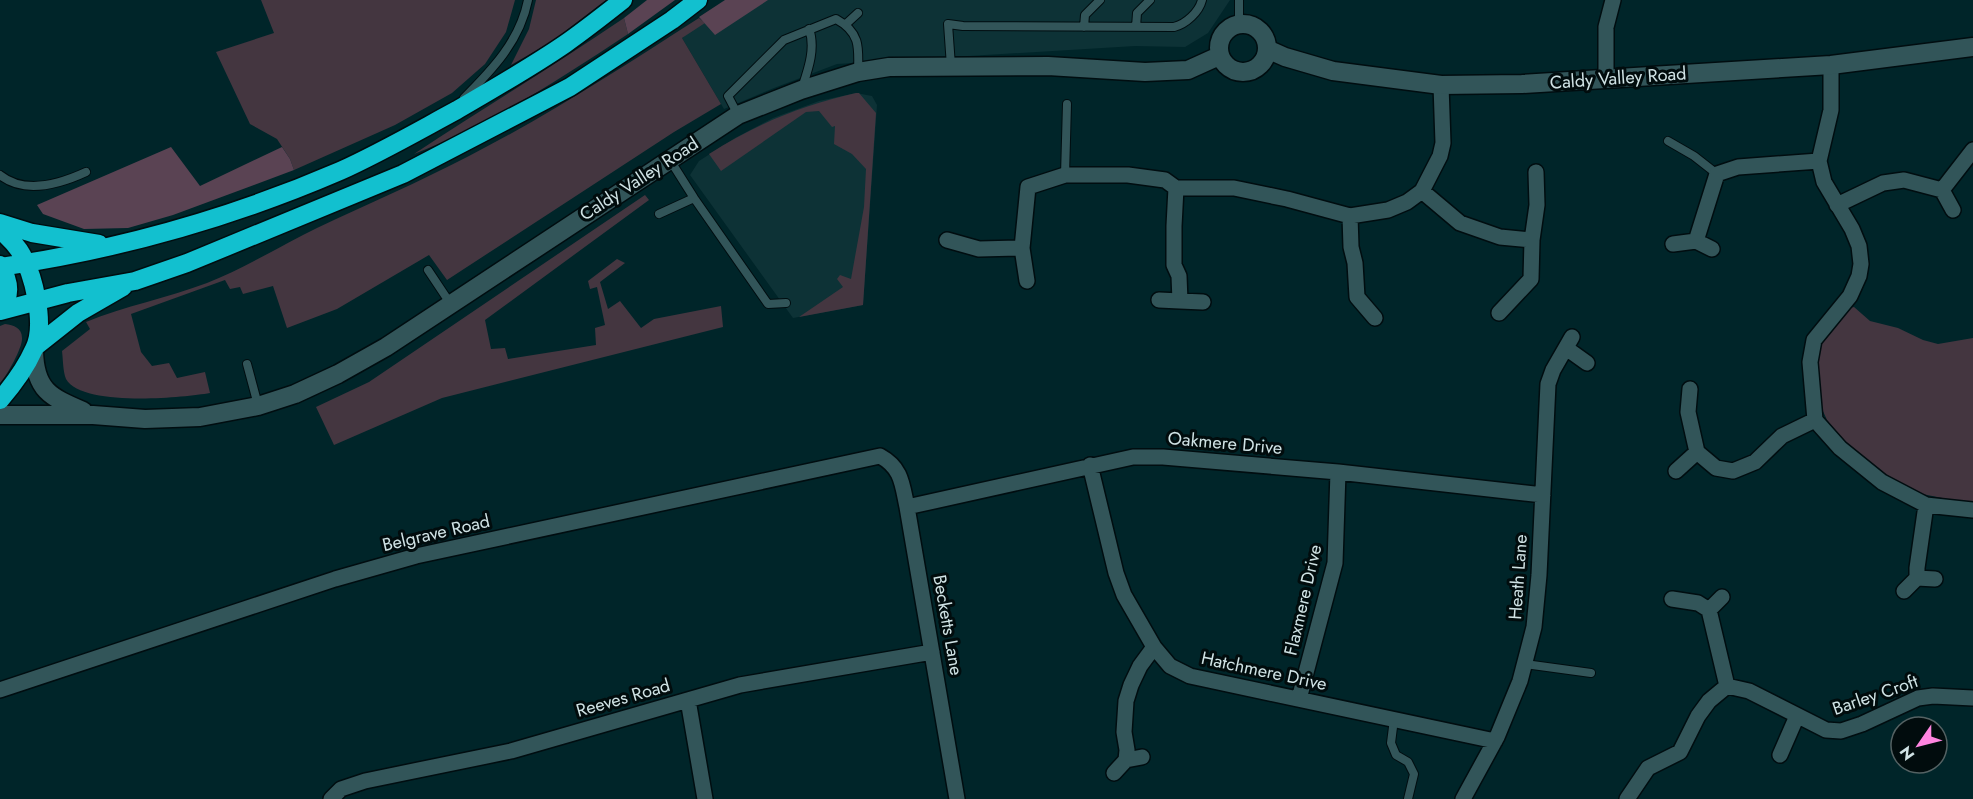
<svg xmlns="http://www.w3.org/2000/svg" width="1973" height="799" viewBox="0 0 1973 799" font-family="Jost,sans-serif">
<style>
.built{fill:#0d3236}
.green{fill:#443640}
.forest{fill:#5a4353}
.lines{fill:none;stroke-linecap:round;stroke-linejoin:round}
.lane-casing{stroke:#000d10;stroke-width:10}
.street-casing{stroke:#000d10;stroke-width:18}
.secondary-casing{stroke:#000d10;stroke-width:21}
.highway-casing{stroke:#000d10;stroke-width:21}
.lane{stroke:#325559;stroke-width:8}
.street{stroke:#325559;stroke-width:15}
.secondary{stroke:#325559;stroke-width:18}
.highway{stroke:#12c0cf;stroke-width:18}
.labels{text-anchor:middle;stroke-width:6;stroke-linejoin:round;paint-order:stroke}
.street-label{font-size:18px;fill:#d0e3e5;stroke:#010c0d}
</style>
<rect width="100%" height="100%" fill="#002529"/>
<!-- built -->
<path class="built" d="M 729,0 L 1230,0 L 1208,33 L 1185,47 L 1135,46 L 837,64 L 774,88 L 724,109 L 682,38 Z
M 856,93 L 872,96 L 877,105 L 863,305 L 793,318 L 690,175 L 699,161 L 735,138 L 773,118 L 819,101 Z"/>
<!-- green -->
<path class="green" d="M 261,0 L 515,0 L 506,32 L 485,64 L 452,93 L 395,125 L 294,170 L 290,159 L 277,139 L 250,124 L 216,52 L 274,33 Z
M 536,0 L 606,0 L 551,42 L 511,65 L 529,29 Z
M 624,18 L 628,34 C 560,79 491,124 414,154 C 484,108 555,65 624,18 Z
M 699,18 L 705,23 L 682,38 L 721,104 L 674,132 L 447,280 L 429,255 L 337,309 L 287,328 L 273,286 L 243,294 L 240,287 L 230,289 L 225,280 L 131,314 L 141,352 L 152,366 L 169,363 L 177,378 L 205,372 L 210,393 C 181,398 82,407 66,379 C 63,372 63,359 62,351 L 90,329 L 86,322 C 125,306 167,298 207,283 C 245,268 280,246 317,228 C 368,204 419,182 469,156 C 549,115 624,66 699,18 Z
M 856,93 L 859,93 L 876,113 L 863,305 L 799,317 L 843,287 L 837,279 L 840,275 L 851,279 L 864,207 L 866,169 L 852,154 L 834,144 L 835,126 L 832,127 L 819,111 L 806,112 L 721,171 L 709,154 C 756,124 802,105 856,93 Z
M 645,195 L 649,200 L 485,320 L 491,349 L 505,348 L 508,359 L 596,345 L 595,328 L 605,325 L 597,287 L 590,289 L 588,281 L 617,259 L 625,263 L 600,282 L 608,309 L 620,301 L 641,328 L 654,319 L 721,306 L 723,327 L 442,398 L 334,445 L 316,407 L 369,382 Z
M 1854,307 L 1870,321 L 1898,328 L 1923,340 L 1938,344 L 1973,338 L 1973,504 L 1922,494 L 1882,475 L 1846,444 L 1827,420 L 1822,409 L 1818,393 L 1819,349 L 1823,339 L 1850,308 Z
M 5,324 C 14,325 22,328 22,338 C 23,347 7,376 0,383 L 0,326 Z"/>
<!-- forest -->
<path class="forest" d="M 647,0 L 675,0 L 628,34 L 624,18 Z
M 725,0 L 768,0 L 715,35 L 699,17 Z
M 171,147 L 200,186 L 282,147 L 290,159 L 294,170 L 173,215 L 128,228 L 84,229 L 43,214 L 37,205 Z"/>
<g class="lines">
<defs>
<path id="lane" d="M 1239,0 L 1239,24
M 846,24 L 858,13
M 1084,27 L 1085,15 L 1100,0
M 1136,27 L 1137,13 L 1150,0
M 951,66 L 948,24 L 963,26 L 1174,27 C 1186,24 1199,12 1202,0
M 802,88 C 808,70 816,48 809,29
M 464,98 C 492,70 520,41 528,0
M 738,115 L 728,96 L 784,40 L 836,19 C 860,32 859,47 858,71
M 1668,141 L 1694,156 L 1717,174
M 670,160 L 694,198 L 768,304 L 786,303
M 0,175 C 25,195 60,184 86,172
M 1065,175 L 1067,104
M 659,214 L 694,198
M 428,270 L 450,303
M 247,364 L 258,405
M 1525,664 L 1591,673
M 1394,719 L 1391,743 L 1396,755 L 1408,762 L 1414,774 L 1408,799"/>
<path id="street" d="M 1831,65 L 1831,110 L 1819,161 L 1824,182 L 1852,229 L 1859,246 L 1861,264 L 1859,276 L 1850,296 L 1814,340 L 1810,362 L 1815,420 L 1840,448 L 1882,482 L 1926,505 L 1973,510
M 1606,78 L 1606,27 L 1613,0
M 1176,188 L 1174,226 L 1174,265 L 1179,276 L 1180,301 L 1203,302
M 1942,190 L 1953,210
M 1422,191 L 1460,223 L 1500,237 L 1532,240 L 1531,279 L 1499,313
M 1837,205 L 1883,183 L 1904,180 L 1942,190 L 1973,150
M 1350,216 L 1351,247 L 1355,263 L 1357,297 L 1375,318
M 947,240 L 979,249 L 1022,248 L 1028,187 L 1065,175 L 1128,175 L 1165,180 L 1176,188 L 1234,188 L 1287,199 L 1350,216 L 1388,210 L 1407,202 L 1422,191 L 1440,156 L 1443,143 L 1441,85
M 1532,240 L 1537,205 L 1536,172
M 1696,241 L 1712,249
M 1673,244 L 1696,241 L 1717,174 L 1738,167 L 1819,161
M 1022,248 L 1027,281
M 1159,300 L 1180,301
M 1566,348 L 1587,363
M 1690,389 L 1688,412 L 1697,452 L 1716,468 L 1733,471 L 1755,462 L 1782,436 L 1815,420
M 1090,465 L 1116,573 L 1124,595 L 1154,647 L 1170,666 L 1190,676 L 1495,741
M 1676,471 L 1697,452
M 907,507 L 1133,457 L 1163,457 L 1338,472 L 1543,495
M 1917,578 L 1935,579
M 1904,591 L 1917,578 L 1917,568 L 1926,505
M 1672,599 L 1698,603 L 1709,610 L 1727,686 L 1749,691 L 1826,730 L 1841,731 L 1862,724 L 1918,698 L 1933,696 L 1973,698
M 1709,610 L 1722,597
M 0,690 L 335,579 L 416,556 L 880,456 C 902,468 902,484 907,507 L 957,799
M 1299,699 L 1335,563 L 1338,472
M 688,700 L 705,799
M 1780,755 L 1797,716
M 1126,760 L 1142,757
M 1114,773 L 1126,760 L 1127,750 L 1124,732 L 1126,701 L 1131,685 L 1140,666 L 1154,647
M 331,799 L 341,789 L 365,781 L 511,751 L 740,685 L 932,652
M 1463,799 L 1497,737 L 1520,681 L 1534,627 L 1539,575 L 1548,384 L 1553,370 L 1572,337
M 1627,799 L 1648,768 L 1680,752 L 1698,716 L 1709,701 L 1727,686"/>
<path id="secondary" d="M1219 48a24 24 0 1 1 48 0a24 24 0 1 1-48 0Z
M 1267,49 L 1285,57 L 1333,71 L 1441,85 L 1522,84 L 1831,65 L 1973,47
M 34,351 C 35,390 50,397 83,411
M 0,415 L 93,415 L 145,419 L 200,417 L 258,406 L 295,394 L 338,374 L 386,347 L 738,115 L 801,90 L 858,72 L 889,67 L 1048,66 L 1145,72 L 1188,70 L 1219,56"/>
<path id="highway" d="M 0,223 L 32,233 L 99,244
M 0,230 C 7,236 14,243 19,250 C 34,273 46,325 34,349 C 26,367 13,385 0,400
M 0,265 C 9,280 13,295 0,309
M 0,267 C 117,250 231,218 340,171 C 380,153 418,131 457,110 C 493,89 530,68 565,44 C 585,30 604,15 623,0
M 0,311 L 68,293 L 135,281 L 187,263 L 403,174 L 570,87 L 672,20 L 698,0
M 35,347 L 78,313 L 123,287"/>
</defs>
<!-- lane casing -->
<use href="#lane" class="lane-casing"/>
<!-- street casing -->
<use href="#street" class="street-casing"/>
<!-- secondary casing -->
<use href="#secondary" class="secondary-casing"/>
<!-- highway casing -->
<use href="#highway" class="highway-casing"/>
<!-- lane -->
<use href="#lane" class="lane"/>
<!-- street -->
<use href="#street" class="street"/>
<!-- secondary -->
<use href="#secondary" class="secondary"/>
<!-- highway -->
<use href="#highway" class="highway"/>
</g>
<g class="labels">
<!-- street labels -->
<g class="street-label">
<text transform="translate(1618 78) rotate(-4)" y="6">Caldy Valley Road</text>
<text transform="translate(639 179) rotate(-33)" y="6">Caldy Valley Road</text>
<text transform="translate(1225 443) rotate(5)" y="6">Oakmere Drive</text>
<text transform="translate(436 533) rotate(-13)" y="6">Belgrave Road</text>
<text transform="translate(1518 577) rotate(-86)" y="6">Heath Lane</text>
<text transform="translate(1303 600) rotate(-77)" y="6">Flaxmere Drive</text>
<text transform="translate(948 625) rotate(80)" y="6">Becketts Lane</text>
<text transform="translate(1264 671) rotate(12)" y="6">Hatchmere Drive</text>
<text transform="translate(1875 695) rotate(-19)" y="6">Barley Croft</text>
<text transform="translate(623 698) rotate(-16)" y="6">Reeves Road</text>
</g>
</g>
<!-- north arrow -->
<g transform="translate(1919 745) rotate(235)"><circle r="28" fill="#010c0d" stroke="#546263" stroke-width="1.5"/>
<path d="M0-4.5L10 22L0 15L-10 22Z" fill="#fe85e0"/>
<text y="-9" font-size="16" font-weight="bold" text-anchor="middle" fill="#d0e3e5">N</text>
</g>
</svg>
